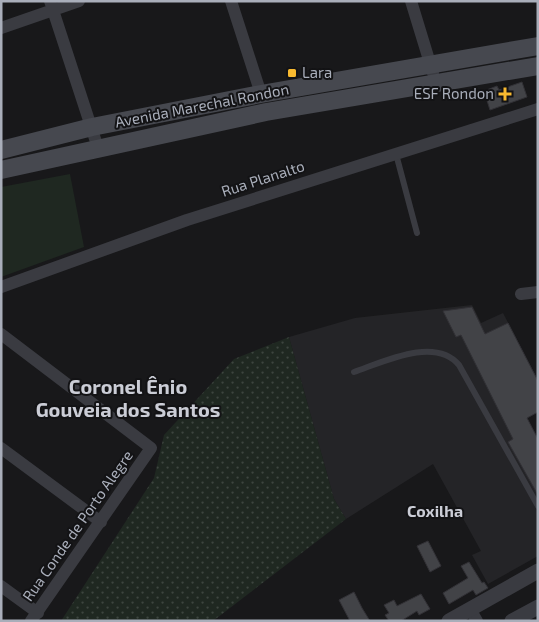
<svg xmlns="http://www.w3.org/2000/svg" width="539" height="622" viewBox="0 0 539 622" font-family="'Exo 2',sans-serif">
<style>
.built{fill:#242427}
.grass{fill:url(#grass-dots)}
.park{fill:#1f2821}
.building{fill:#424347;stroke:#323136}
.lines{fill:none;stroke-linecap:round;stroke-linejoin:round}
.service{stroke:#3a3b41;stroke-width:6}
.minor{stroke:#3a3b41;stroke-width:12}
.tertiary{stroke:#3a3b41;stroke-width:15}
.secondary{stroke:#46484f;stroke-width:18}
.poi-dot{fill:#f9ba30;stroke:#131315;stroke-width:2}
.labels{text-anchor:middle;stroke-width:4;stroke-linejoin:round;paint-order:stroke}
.poi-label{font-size:15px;fill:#a9aeba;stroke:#131315;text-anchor:start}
.street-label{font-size:15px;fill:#a9aeba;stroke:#131315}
.neighbourhood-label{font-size:16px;font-weight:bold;fill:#cbcdd6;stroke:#131315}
.district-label{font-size:20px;font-weight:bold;fill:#cbcdd6;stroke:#131315}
</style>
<defs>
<pattern id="grass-dots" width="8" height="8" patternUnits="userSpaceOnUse" patternTransform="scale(1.25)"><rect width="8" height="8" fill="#1f2821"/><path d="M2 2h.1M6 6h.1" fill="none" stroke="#3d453f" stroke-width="1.8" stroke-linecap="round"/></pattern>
</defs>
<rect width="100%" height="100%" fill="#18181a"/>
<!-- built -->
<path class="built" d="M 472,305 L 481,323 L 503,313 L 538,380 L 538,412 L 527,418 L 538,439 L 538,556 L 488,584 L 472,555 L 481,551 L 433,464 L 346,519 L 334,499 L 289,337 L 355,318 Z"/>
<!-- grass -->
<path class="grass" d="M 289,337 L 334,499 L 346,519 L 213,621 L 61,621 L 154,478 L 164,435 L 234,359 Z"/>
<!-- park -->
<path class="park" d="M 70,174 L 84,247 L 1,277 L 1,187 Z"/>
<!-- building -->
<path class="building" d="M 522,82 L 527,97 L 490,110 L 484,91 L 497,86 L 499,90 Z
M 472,307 L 485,334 L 508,323 L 538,381 L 538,412 L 527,418 L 538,439 L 538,495 L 508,442 L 513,439 L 461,335 L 456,337 L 443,311 Z
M 428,541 L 441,566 L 430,572 L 417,546 Z
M 469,562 L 482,583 L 484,582 L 488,588 L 476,595 L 473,590 L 449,604 L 443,593 L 468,578 L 461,566 Z
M 354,592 L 362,608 L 370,621 L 350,621 L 339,600 Z
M 421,594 L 430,609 L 419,615 L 417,611 L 401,621 L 389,621 L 385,615 L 389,613 L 384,605 L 394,600 L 397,606 Z"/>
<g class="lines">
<!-- service -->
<path class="service" d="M 396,154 L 417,233
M 354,372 C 383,362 435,336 459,365 L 538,506"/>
<!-- minor -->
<path class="minor" d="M 50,1 L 98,148
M 231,1 L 261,94
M 411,1 L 433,73
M 1,28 L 79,1
M 1,287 L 187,220 L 538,109
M 521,294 L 538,292
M 1,334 L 151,448 L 31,621
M 1,448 L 101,522
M 1,586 L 38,613
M 470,609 L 477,621"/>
<!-- tertiary -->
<path class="tertiary" d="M 449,621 L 538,571
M 512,621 L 538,607"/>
<!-- secondary -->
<path class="secondary" d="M 1,150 L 92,127 L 261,94 L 538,46
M 1,170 L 266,112 L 538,66"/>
</g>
<!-- markers -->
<g class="poi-dot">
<rect x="287" y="68" width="10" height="10" rx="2.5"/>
<path d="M502.5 86.5h5v5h5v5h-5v5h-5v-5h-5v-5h5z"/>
</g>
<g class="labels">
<!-- poi labels -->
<g class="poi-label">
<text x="302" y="78">Lara</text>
<text x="494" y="99" text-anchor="end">ESF Rondon</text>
</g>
<!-- street labels -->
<g class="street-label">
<text transform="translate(202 106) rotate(-11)" y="5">Avenida Marechal Rondon</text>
<text transform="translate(263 179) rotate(-18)" y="5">Rua Planalto</text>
<text transform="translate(78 526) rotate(-55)" y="5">Rua Conde de Porto Alegre</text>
</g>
<!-- neighbourhood labels -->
<g class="neighbourhood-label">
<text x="435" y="517">Coxilha</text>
</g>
<!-- district labels -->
<g class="district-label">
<text x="128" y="394">Coronel Ênio<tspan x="128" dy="23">Gouveia dos Santos</tspan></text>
</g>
</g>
<!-- border -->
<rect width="539" height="622" fill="none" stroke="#a9aeba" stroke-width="5"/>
</svg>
